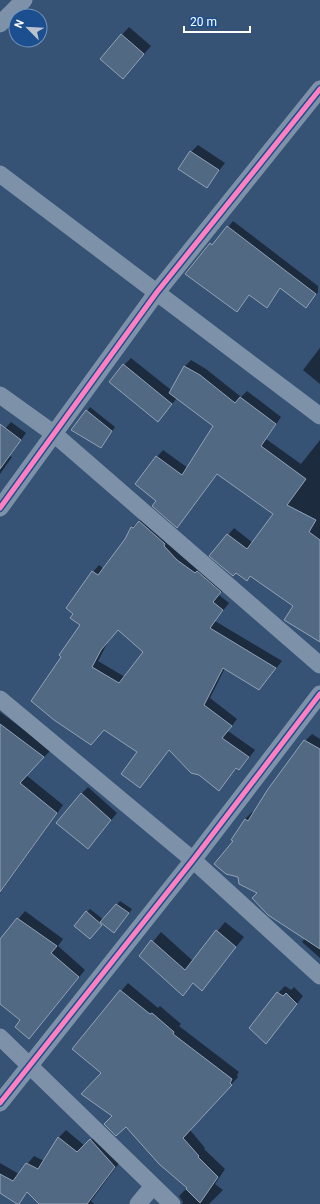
<svg xmlns="http://www.w3.org/2000/svg" width="320" height="1204" viewBox="0 0 320 1204" font-family="Roboto,sans-serif">
<style>
.shadow{fill:#0007;fill-rule:evenodd}
.building{fill:#526984;stroke:#92a2b6;fill-rule:evenodd}
.lines{fill:none;stroke-linecap:round;stroke-linejoin:round}
.street{stroke:#7d92a8;stroke-width:17}
.cycleway-casing{stroke:#1b4f8f;stroke-width:8}
.cycleway{stroke:#ff80c0;stroke-width:5}
</style>
<rect width="100%" height="100%" fill="#365274"/>
<!-- shadow -->
<path class="shadow" d="M 129,27 L 151,46 L 130,70 L 101,58 Z
M 198,145 L 225,163 L 207,186 L 191,152 Z
M 233,221 L 318,286 L 318,292 L 311,301 L 281,288 L 275,294 L 208,253 Z
M 320,348 L 320,384 L 303,370 Z
M 131,358 L 171,390 L 184,367 L 191,360 L 206,369 L 241,397 L 247,391 L 281,417 L 266,439 L 301,464 L 320,440 L 320,640 L 294,605 L 251,576 L 247,580 L 211,556 L 234,528 L 253,543 L 274,514 L 218,473 L 177,526 L 157,457 L 163,450 L 188,468 L 214,426 L 177,398 L 158,420 L 124,365 Z
M 90,407 L 115,427 L 101,447 L 87,411 Z
M 11,422 L 26,433 L 10,456 L 12,457 L 0,474 L 0,434 Z
M 146,515 L 227,585 L 219,595 L 229,603 L 215,621 L 282,661 L 265,682 L 225,668 L 210,698 L 237,719 L 228,731 L 255,750 L 245,763 L 239,769 L 237,768 L 219,789 L 170,749 L 140,787 L 138,752 L 63,657 L 81,625 L 74,614 L 93,572 L 99,565 L 104,569 L 126,540 L 132,527 ZM 118,629 L 144,652 L 125,677 L 98,661 L 108,642 Z
M 0,712 L 51,750 L 26,775 L 63,805 L 0,893 Z
M 312,734 L 320,739 L 320,958 L 302,942 L 305,938 L 258,893 L 233,840 L 245,819 L 252,812 L 254,813 L 305,741 Z
M 88,787 L 117,813 L 88,848 L 81,794 Z
M 120,901 L 132,909 L 118,928 L 103,923 L 94,934 L 87,912 L 90,909 L 104,920 Z
M 25,911 L 63,939 L 58,946 L 85,970 L 35,1031 L 0,1003 L 0,941 Z
M 225,922 L 244,937 L 202,989 L 194,983 L 183,995 L 141,956 L 161,932 L 193,961 Z
M 128,983 L 158,1008 L 160,1006 L 181,1024 L 179,1026 L 239,1072 L 237,1075 L 238,1077 L 190,1130 L 205,1148 L 204,1149 L 225,1169 L 215,1184 L 223,1190 L 209,1204 L 182,1204 L 183,1202 L 179,1196 L 188,1187 L 126,1125 L 114,1116 L 103,1072 L 73,1048 Z
M 285,986 L 291,990 L 294,987 L 303,996 L 266,1043 L 278,993 Z
M 66,1130 L 85,1146 L 98,1133 L 122,1159 L 91,1201 L 94,1204 L 40,1204 L 28,1192 L 18,1204 L 0,1191 L 0,1163 L 19,1174 L 34,1156 L 44,1161 L 59,1137 Z"/>
<!-- building -->
<path class="building" d="M 121,34 L 144,54 L 123,79 L 100,59 Z
M 190,151 L 219,170 L 207,188 L 178,169 Z
M 227,226 L 316,294 L 306,308 L 280,288 L 267,308 L 249,295 L 237,312 L 185,274 L 210,243 L 212,245 Z
M 123,364 L 172,404 L 158,422 L 109,382 Z
M 184,366 L 200,375 L 235,403 L 240,397 L 276,424 L 261,446 L 306,479 L 287,505 L 316,520 L 309,532 L 320,540 L 320,642 L 284,620 L 293,606 L 250,576 L 247,581 L 236,573 L 233,576 L 209,556 L 227,534 L 247,549 L 273,514 L 217,474 L 177,528 L 152,506 L 156,501 L 135,484 L 156,456 L 182,475 L 213,426 L 169,393 Z
M 86,410 L 112,431 L 101,448 L 71,430 Z
M 0,424 L 21,440 L 0,469 Z
M 139,521 L 165,544 L 164,546 L 177,560 L 195,573 L 197,571 L 221,592 L 213,602 L 223,610 L 210,628 L 276,668 L 259,690 L 223,668 L 204,705 L 232,726 L 222,738 L 249,757 L 239,770 L 236,768 L 219,791 L 199,775 L 191,773 L 169,750 L 140,788 L 121,774 L 137,752 L 104,730 L 91,745 L 54,720 L 31,701 L 61,657 L 59,655 L 80,625 L 70,618 L 73,614 L 66,608 L 92,571 L 98,575 L 125,539 L 131,527 L 133,528 ZM 118,630 L 143,652 L 119,683 L 92,667 L 101,650 Z
M 0,724 L 44,757 L 20,783 L 57,813 L 0,892 Z
M 304,740 L 320,749 L 320,949 L 268,915 L 252,898 L 257,893 L 239,884 L 238,877 L 226,874 L 214,864 L 233,841 L 231,840 L 245,819 L 248,821 L 268,789 Z
M 81,793 L 111,820 L 88,849 L 56,823 Z
M 116,904 L 129,913 L 114,933 L 100,922 Z
M 86,911 L 102,925 L 90,939 L 74,926 Z
M 17,918 L 57,946 L 51,953 L 79,977 L 29,1039 L 15,1027 L 20,1020 L 0,1004 L 0,939 Z
M 216,930 L 236,947 L 202,991 L 193,983 L 183,996 L 139,956 L 151,940 L 185,970 Z
M 120,990 L 150,1014 L 152,1013 L 174,1032 L 173,1034 L 232,1079 L 230,1083 L 232,1085 L 183,1138 L 199,1156 L 198,1157 L 218,1177 L 200,1203 L 186,1189 L 187,1188 L 159,1164 L 126,1127 L 116,1136 L 104,1124 L 112,1116 L 81,1094 L 101,1073 L 72,1049 Z
M 277,992 L 283,996 L 286,993 L 297,1004 L 266,1044 L 249,1028 Z
M 58,1137 L 77,1152 L 90,1139 L 115,1167 L 87,1204 L 39,1204 L 27,1192 L 19,1204 L 17,1204 L 0,1193 L 0,1174 L 13,1181 L 26,1163 L 38,1169 Z"/>
<g class="lines">
<!-- street -->
<path class="street" d="M 0,24 L 24,0
M 0,174 L 320,416
M 0,395 L 53,433 L 320,665
M 0,508 L 157,292 L 320,89
M 0,699 L 193,860 L 320,976
M 0,1037 L 172,1204
M 0,1103 L 193,860 L 320,694
M 138,1204 L 153,1186"/>
<defs>
<path id="cycleway" d="M 0,508 L 157,292 L 320,89
M 0,1103 L 193,860 L 320,694"/>
</defs>
<!-- cycleway casing -->
<use href="#cycleway" class="cycleway-casing"/>
<!-- cycleway -->
<use href="#cycleway" class="cycleway"/>
</g>
<!-- north arrow -->
<g transform="translate(28 28) rotate(294)"><circle r="19" fill="#1b4f8f" stroke="#7695bc"/>
<path d="M0-3L7 15L0 10L-7 15Z" fill="#b9c2ce"/>
<text y="-6" font-size="11" font-weight="bold" text-anchor="middle" fill="#ffffff">N</text>
</g>
<!-- scale -->
<path d="M184 26v6h66v-6" fill="none" stroke="#ffffff" stroke-width="2"/>
<text x="190" y="26" font-size="12" fill="#ffffff" stroke="#1b4f8f" stroke-width="3" paint-order="stroke">20 m</text>
</svg>
